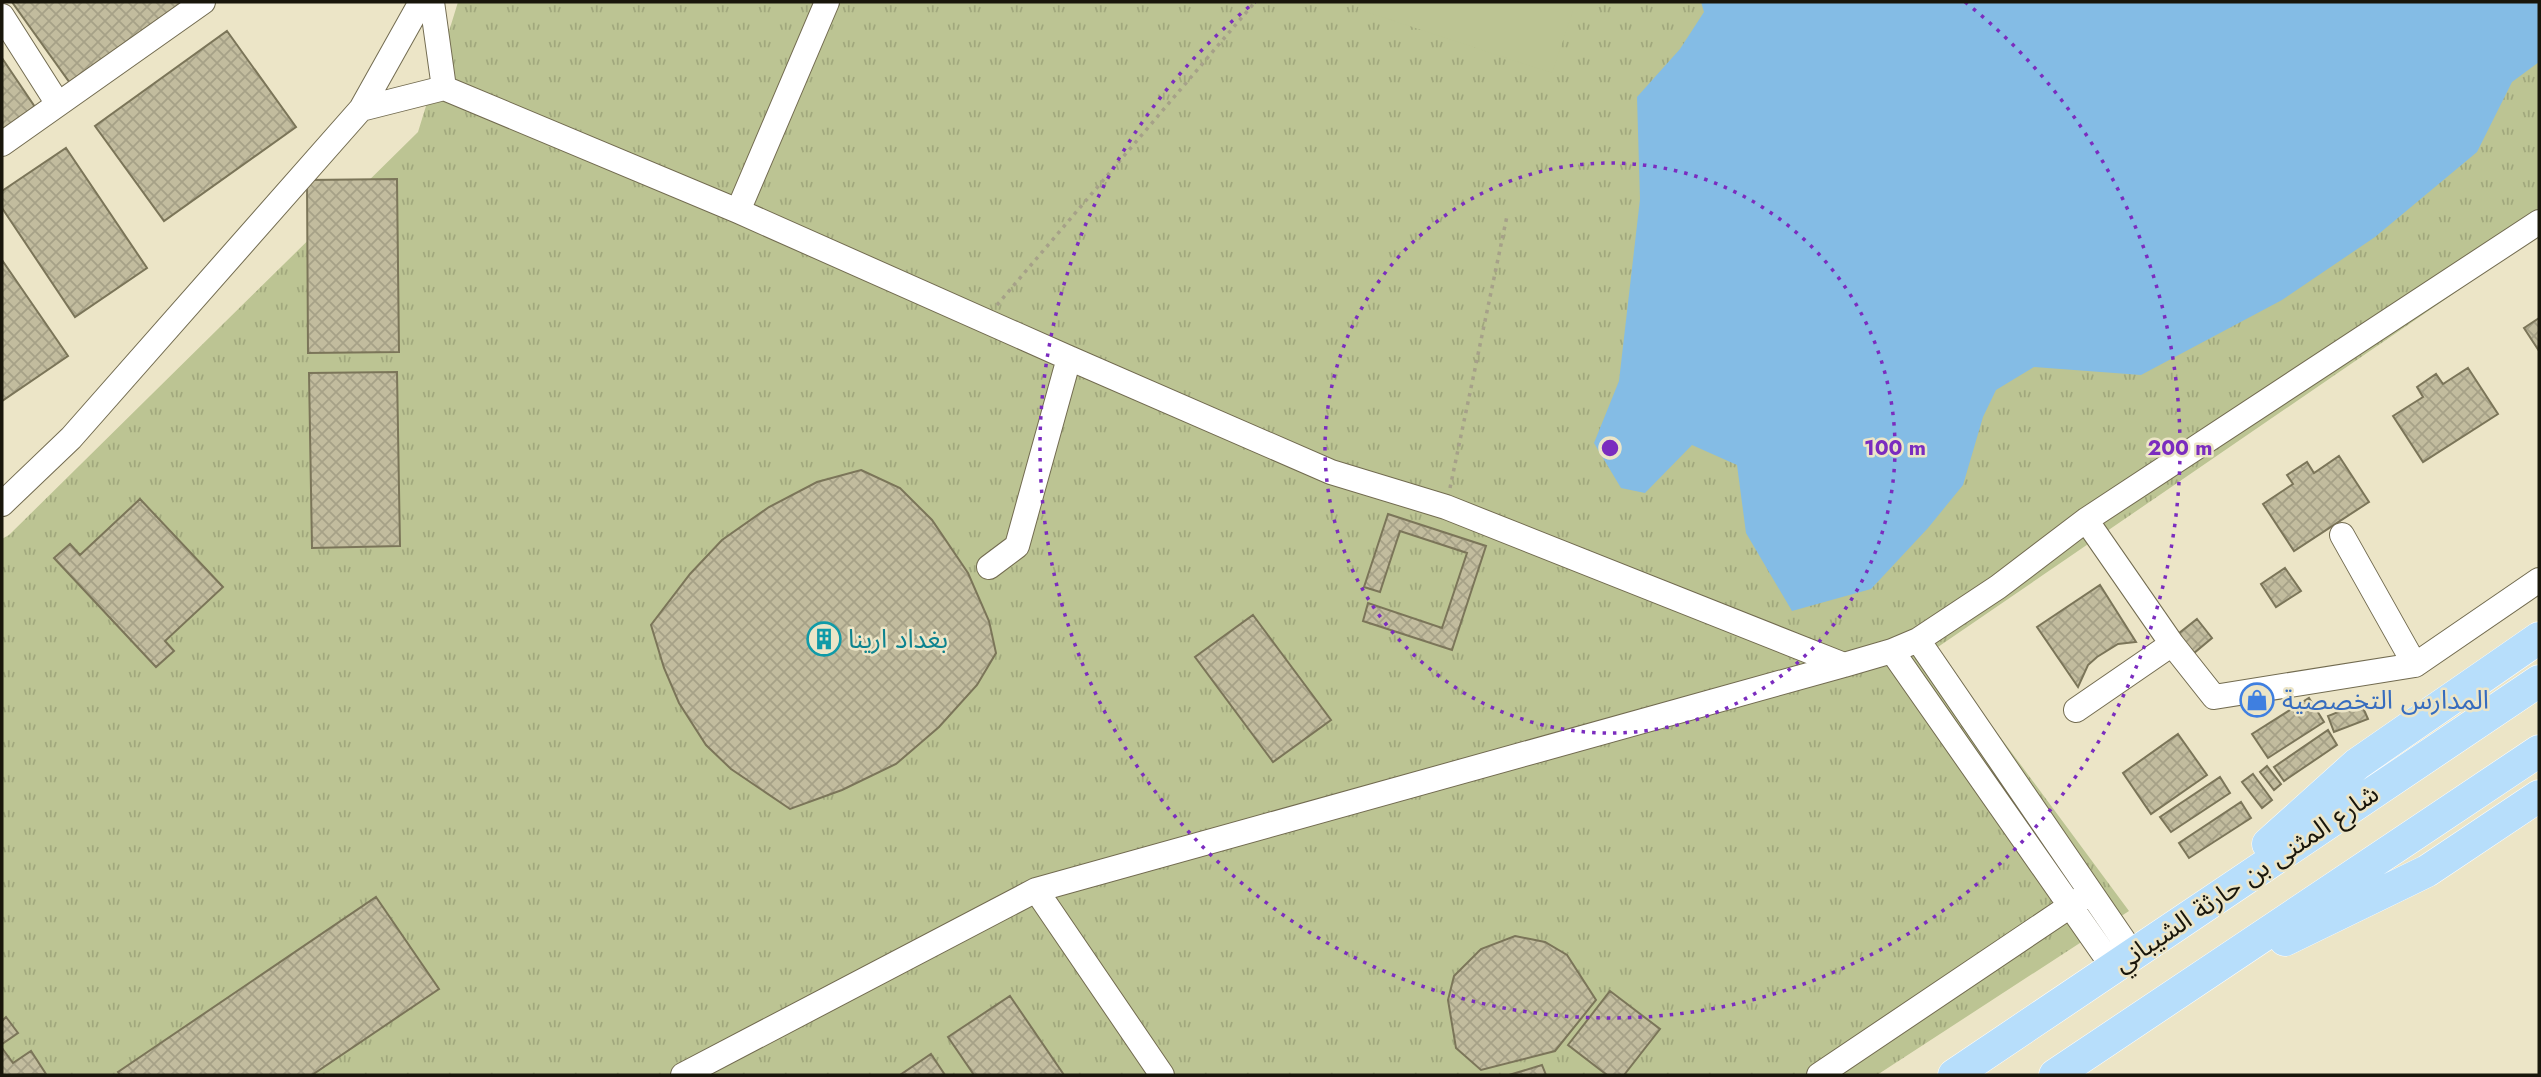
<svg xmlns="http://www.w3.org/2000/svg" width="2541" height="1077" viewBox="0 0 2541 1077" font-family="Jost,'Noto Sans Arabic',sans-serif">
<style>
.grass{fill:url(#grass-tufts)}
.park{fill:#bcc493}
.water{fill:#84bce5}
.building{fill:url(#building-cross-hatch);stroke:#7b7559;stroke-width:2}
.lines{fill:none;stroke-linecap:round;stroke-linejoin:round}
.minor-casing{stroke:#726b50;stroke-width:26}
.major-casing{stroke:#fff;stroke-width:33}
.path{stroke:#a6a189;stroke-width:3.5;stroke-dasharray:3.5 5;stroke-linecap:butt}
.minor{stroke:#fff;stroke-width:24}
.major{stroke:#b7defb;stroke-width:32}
.ring{fill:none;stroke:#7b2cbf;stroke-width:3.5;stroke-dasharray:3.5 7}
.labels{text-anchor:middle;stroke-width:5;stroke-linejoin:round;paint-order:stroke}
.culture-label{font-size:26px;fill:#0d838f;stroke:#ece5c7;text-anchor:start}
.shop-label{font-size:26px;fill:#366cbe;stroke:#ece5c7;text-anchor:start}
.street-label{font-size:26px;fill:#19160b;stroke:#ece5c7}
.centre{fill:#7b2cbf;stroke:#ece5c7;stroke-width:3.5}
.ring-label{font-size:21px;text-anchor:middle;font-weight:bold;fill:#7b2cbf;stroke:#ece5c7;stroke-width:5;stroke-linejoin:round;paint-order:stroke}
</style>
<defs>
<pattern id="grass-tufts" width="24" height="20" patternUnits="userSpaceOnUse" patternTransform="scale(1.75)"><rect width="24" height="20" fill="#bcc493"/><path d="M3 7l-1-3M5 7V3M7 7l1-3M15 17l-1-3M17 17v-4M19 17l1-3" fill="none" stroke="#a1a87d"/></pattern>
<pattern id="building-cross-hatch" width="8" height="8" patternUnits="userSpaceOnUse" patternTransform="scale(1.75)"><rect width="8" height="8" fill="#c2bc9e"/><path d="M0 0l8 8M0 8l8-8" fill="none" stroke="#a6a187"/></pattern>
</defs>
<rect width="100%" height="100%" fill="#ece5c7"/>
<!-- grass -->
<path class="grass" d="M 458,2 L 2539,2 L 2539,235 L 1935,649 L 2129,911 L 1877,1075 L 2,1075 L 2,539 L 9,535 L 418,132 Z"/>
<!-- park -->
<path class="park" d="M 1360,2 L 1576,2 L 1552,73 L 1358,9 Z"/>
<!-- water -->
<path class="water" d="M 1701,2 L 2539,2 L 2539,62 L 2512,82 L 2477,152 L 2375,237 L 2282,300 L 2141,375 L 2034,367 L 1996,390 L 1983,417 L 1963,485 L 1928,528 L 1871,589 L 1792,611 L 1746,533 L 1737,465 L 1692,445 L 1645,493 L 1621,488 L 1594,443 L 1619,381 L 1640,199 L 1637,97 L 1680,49 L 1704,12 Z"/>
<!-- building -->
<path class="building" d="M 12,2 L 184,2 L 70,83 Z
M 227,31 L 296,127 L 164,221 L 95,126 Z
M 2,58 L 37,110 L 2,133 Z
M 66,148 L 147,268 L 75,317 L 2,208 L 2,191 Z
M 397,179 L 399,352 L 308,353 L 307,180 Z
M 2,260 L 68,356 L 2,401 Z
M 2539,318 L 2539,351 L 2524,328 Z
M 2468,368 L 2498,414 L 2423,462 L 2393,416 L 2423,397 L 2417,387 L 2436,374 L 2443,384 Z
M 397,372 L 400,546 L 312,548 L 309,373 Z
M 2339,456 L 2369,502 L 2294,551 L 2263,504 L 2293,484 L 2287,475 L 2307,462 L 2314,473 Z
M 861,470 L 900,488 L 932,520 L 968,573 L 989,621 L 996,653 L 977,685 L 939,727 L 896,764 L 842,790 L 790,809 L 731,769 L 706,745 L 679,703 L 664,668 L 651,625 L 690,574 L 722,540 L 769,507 L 817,482 Z
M 140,499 L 223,587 L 165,641 L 174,651 L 156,667 L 54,558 L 70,544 L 80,555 Z
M 1388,514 L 1486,546 L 1452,650 L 1363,621 L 1368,603 L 1442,628 L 1467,553 L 1400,531 L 1380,592 L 1364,587 Z
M 2285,568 L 2301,591 L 2276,607 L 2261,584 Z
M 2100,585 L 2136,642 L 2118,644 L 2097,657 L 2088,665 L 2078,687 L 2037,627 Z
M 1253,615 L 1331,720 L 1273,762 L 1195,657 Z
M 2197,619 L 2212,638 L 2194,653 L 2178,634 Z
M 2309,698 L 2324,722 L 2268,758 L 2252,734 Z
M 2361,703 L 2368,719 L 2334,732 L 2328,716 Z
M 2328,730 L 2337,745 L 2284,781 L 2274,767 Z
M 2178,734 L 2207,775 L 2151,814 L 2123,773 Z
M 2267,766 L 2281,784 L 2274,790 L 2260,772 Z
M 2253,774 L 2272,800 L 2262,808 L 2242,782 Z
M 2220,777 L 2230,793 L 2171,832 L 2160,817 Z
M 2241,802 L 2251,818 L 2189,858 L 2179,843 Z
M 376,897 L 439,989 L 312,1075 L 120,1075 L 118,1072 Z
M 1515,936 L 1545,942 L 1567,955 L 1596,1000 L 1555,1051 L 1481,1070 L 1456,1048 L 1448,1000 L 1454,976 L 1481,949 Z
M 1610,991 L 1660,1029 L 1624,1075 L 1607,1075 L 1568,1045 Z
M 1010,996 L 1064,1075 L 974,1075 L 948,1037 Z
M 6,1017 L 18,1033 L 2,1044 L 2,1021 Z
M 2,1048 L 13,1063 L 31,1051 L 46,1074 L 2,1075 Z
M 931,1054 L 945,1075 L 900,1075 Z
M 1542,1065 L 1546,1075 L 1509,1075 Z"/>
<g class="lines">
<defs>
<path id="minor" d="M 432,2 L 444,88
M 2,16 L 58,104
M 361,109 L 444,88 L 738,211 L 1069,358 L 1331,472 L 1446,507 L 1844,665 L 1892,651 L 1918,640 L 1998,587 L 2086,520 L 2539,222
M 2,144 L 203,2
M 738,211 L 827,2
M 2,504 L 71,438 L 361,109 L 421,2
M 2086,520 L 2172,644
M 2342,535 L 2415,665
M 989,567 L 1017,546 L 1069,358
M 1918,640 L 2133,954
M 1892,651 L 2113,967
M 2076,710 L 2172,644 L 2214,697 L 2415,665 L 2539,580
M 1036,890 L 1162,1075
M 683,1075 L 1036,890 L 1844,665
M 1819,1075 L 2082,898"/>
<path id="major" d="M 2268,844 L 2357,764 L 2539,638
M 2285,940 L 2427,871 L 2539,796
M 1954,1075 L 2539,681
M 2055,1075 L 2539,751"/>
</defs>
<!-- minor casing -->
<use href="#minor" class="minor-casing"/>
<!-- major casing -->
<use href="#major" class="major-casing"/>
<!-- path -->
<path class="path" d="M 997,305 L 1255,2
M 1450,488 L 1507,216"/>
<!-- minor -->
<use href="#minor" class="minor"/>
<!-- major -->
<use href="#major" class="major"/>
</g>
<!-- distance rings -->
<g class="ring">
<circle cx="1610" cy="448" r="285"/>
<path d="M1965 2A570 570 0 1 1 1255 2"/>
</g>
<!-- icons -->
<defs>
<symbol id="building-ring" viewBox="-11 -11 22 22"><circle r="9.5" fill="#ece5c7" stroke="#0f9aa8" stroke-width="1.5"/><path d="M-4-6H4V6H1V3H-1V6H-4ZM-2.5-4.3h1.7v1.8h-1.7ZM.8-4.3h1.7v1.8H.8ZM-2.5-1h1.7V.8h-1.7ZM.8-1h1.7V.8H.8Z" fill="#0f9aa8"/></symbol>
<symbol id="shop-ring" viewBox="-11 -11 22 22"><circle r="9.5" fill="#ece5c7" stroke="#3f7fe0" stroke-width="1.5"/><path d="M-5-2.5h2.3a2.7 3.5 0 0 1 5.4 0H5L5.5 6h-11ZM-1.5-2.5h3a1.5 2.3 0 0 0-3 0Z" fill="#3f7fe0"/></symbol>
</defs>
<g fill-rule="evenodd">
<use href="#building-ring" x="805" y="620" width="38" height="38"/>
<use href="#shop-ring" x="2238" y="681" width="38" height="38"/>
</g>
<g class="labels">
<!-- culture labels -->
<g class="culture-label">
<text x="848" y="648">بغداد ارينا</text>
</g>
<!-- shop labels -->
<g class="shop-label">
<text x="2282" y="709">المدارس التخصصية</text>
</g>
<!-- street labels -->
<g class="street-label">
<text transform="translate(2246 878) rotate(-34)" y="9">شارع المثنى بن حارثة الشيباني</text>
</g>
</g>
<circle cx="1610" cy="448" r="10" class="centre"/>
<g class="ring-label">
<text x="1895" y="455">100 m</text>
<text x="2180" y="455">200 m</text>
</g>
<!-- border -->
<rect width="2541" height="1077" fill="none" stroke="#19160b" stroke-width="7"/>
</svg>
